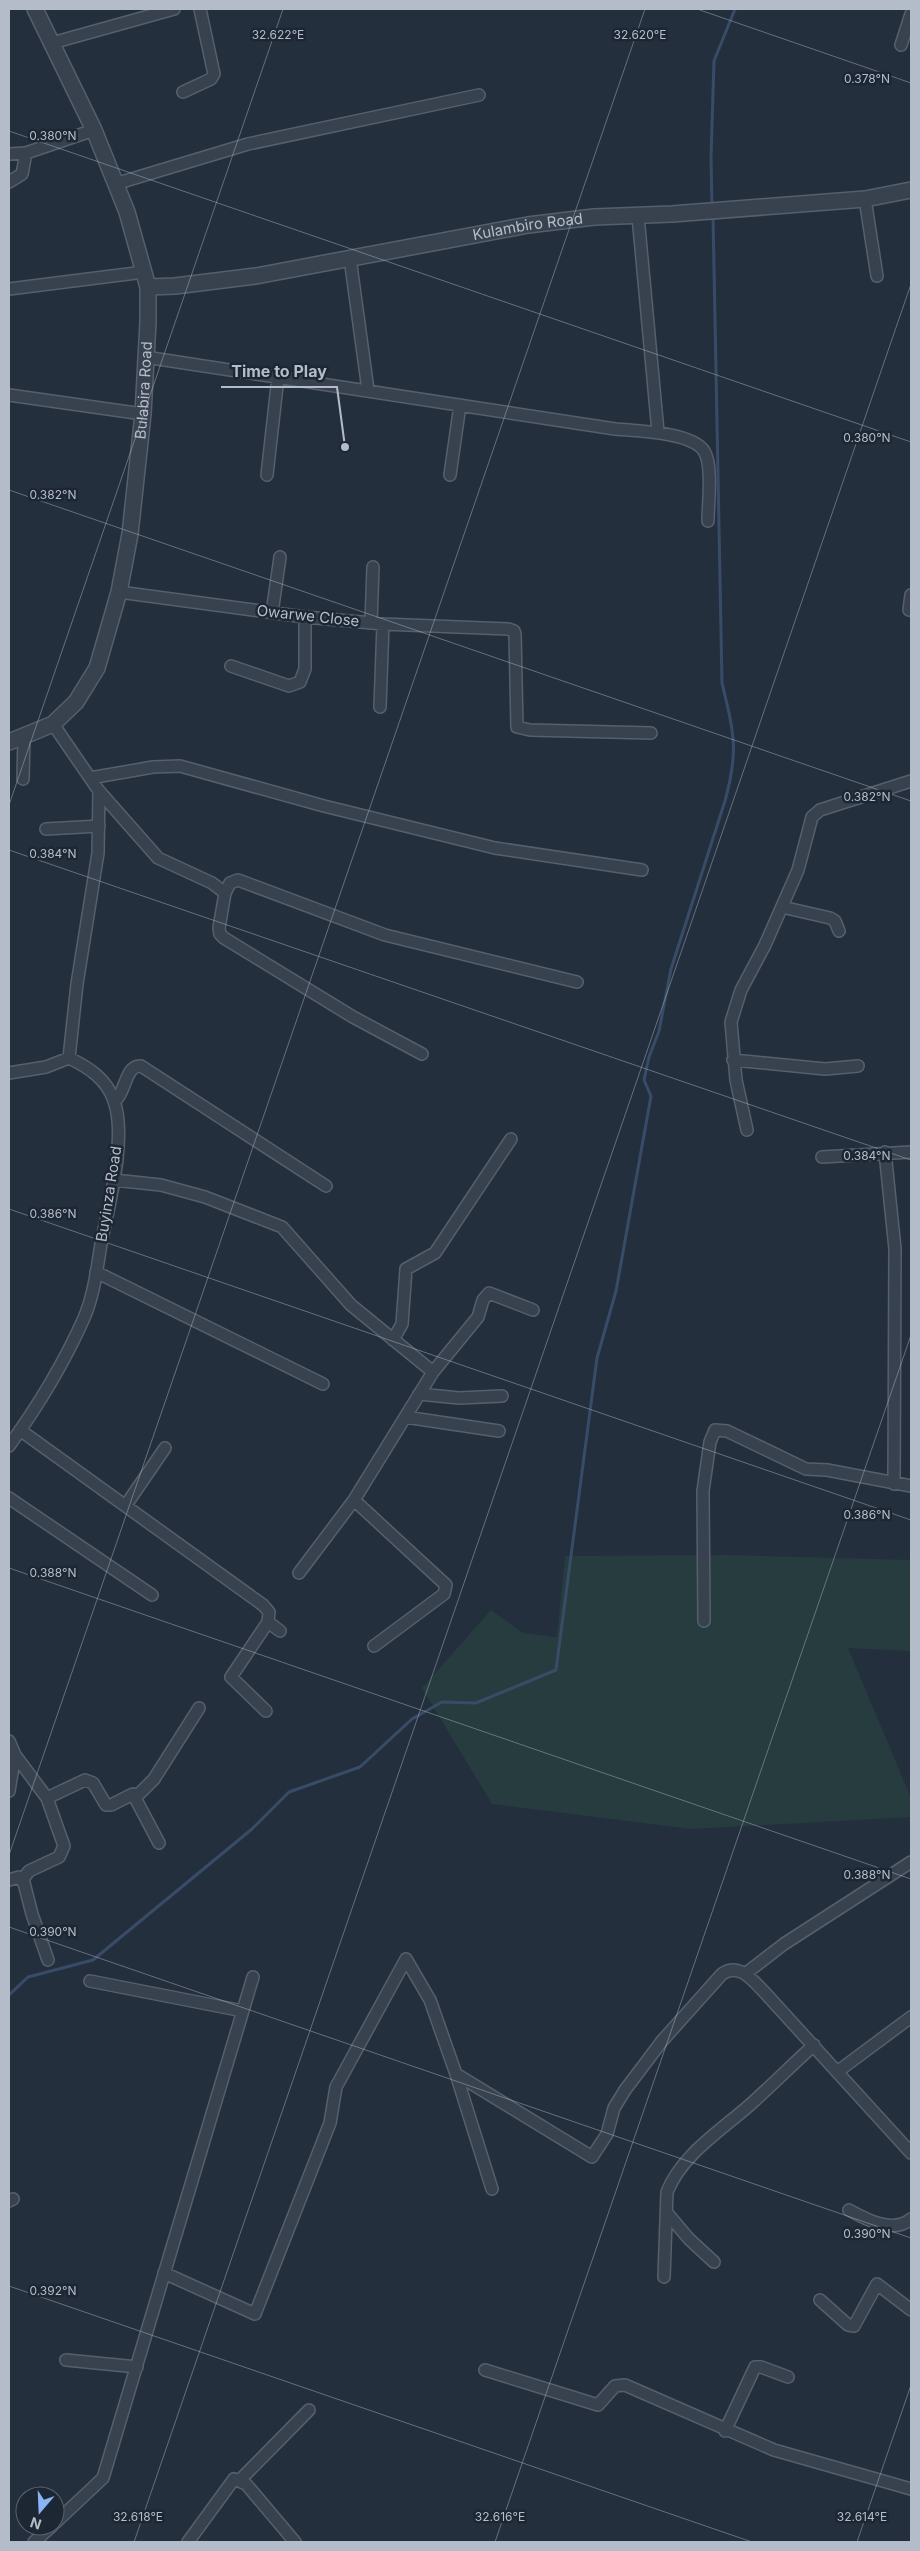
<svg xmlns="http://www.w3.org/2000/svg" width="920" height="2551" viewBox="0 0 920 2551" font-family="Inter,sans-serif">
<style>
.green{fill:#263c3f}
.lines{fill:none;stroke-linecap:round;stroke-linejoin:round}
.stream{stroke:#394c67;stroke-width:3}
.minor-casing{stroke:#565f6c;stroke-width:14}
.tertiary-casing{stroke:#565f6c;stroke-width:18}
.minor{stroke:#38414e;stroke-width:11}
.tertiary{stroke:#38414e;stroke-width:15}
.ticks{fill:none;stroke:#b4bcc9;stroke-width:1;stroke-opacity:0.45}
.labels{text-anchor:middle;stroke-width:5;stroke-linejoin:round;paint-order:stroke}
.street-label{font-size:15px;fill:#b4bcc9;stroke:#1d2633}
.ticks-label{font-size:12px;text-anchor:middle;fill:#b4bcc9;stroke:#1d2633;stroke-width:5;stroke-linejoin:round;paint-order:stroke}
.leader{fill:none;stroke:#b4bcc9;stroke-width:2}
.callout-dot{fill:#b4bcc9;stroke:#1d2633;stroke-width:2}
.callout-label{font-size:16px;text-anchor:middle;font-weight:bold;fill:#b4bcc9;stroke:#1d2633;stroke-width:5;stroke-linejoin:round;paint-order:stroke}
</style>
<rect width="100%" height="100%" fill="#242f3e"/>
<!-- green -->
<path class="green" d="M 727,1555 L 911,1560 L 911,1651 L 848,1648 L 911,1798 L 911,1817 L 691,1829 L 492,1804 L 422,1688 L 491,1610 L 523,1633 L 557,1637 L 565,1556 Z"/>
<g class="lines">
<!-- stream -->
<path class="stream" d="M 712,207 L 711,157 L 714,61 L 735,9
M 9,1995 L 28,1977 L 93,1960 L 252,1829 L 289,1792 L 360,1767 L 412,1719 L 442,1702 L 476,1703 L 556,1670 L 597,1358 L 616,1291 L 651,1096 L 644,1080 L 649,1057 L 659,1031 L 671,969 L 725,801 C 739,750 734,733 722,683 L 713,215"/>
<defs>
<path id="minor" d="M 52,43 L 174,9
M 901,45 L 911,14
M 183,92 L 211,79 L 214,74 L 200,9
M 9,154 L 26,153 L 94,130
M 9,182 L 22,174 L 26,153
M 115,184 L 248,144 L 479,95
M 865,199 L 877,276
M 638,216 L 658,432
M 350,258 L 368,390
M 9,289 L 144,272
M 145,357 L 615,429 C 636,431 691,432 704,451 C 713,465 708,504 708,521
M 9,395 L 143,414
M 267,475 L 278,377
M 450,475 L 460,405
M 119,592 L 305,617 L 383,624 L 508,629 L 514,631 L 515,634 L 517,727 L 530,730 L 651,733
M 909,610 L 911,595
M 272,613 L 280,557
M 371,623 L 373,567
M 231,666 L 289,686 L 300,682 L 305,669 L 305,617
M 380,707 L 383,624
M 90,778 L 153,767 L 180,766 L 324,806 L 495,848 L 642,870
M 23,779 L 24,736
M 99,791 L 158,858 L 212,883 L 225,893 L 219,928 L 220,934 L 224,938 L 353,1017 L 422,1054
M 46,829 L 99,826
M 225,893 L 230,883 L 238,880 L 385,935 L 577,982
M 782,907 L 830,918 L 835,921 L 839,931
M 733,1060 L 825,1069 L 858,1066
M 9,1073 L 46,1067 L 69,1058
M 115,1101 C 126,1092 125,1065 141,1066 L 326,1186
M 747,1130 L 736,1080 L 731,1022 L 741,990 L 765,945 L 798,870 L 812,817 L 820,810 L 911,781
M 885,1152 L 895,1249 L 894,1484
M 822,1157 L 911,1152
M 114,1180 L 161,1185 L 205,1197 L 282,1227 L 351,1305 L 433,1372 L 354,1500 L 299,1573
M 96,1272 L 323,1384
M 393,1340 L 402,1324 L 406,1269 L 435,1253 L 511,1139
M 433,1372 L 478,1317 L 483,1300 L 489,1293 L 533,1310
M 419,1394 L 459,1398 L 502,1396
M 405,1417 L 499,1431
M 20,1430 L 263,1605 L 269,1612 L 268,1622 L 231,1677 L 266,1711
M 9,1446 C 38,1406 64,1363 84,1318 C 94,1295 97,1268 101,1244 C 109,1205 127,1138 114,1101 C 107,1079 88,1067 69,1058 L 77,984 L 98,853 L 99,791 L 53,724
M 9,1498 L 152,1595
M 354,1500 L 446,1585 L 444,1594 L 374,1646
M 126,1505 L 165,1448
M 704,1621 L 703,1491 L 710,1442 L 715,1430 L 727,1431 L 806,1469 L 827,1470 L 911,1486
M 268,1622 L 280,1631
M 9,1741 L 15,1755 L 47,1798 L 64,1846 L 59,1857 L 29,1871 L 23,1879 L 32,1914 L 48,1960
M 9,1791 L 15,1755
M 136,1797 L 154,1779 L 199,1708
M 47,1798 L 85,1780 L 93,1783 L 106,1805 L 111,1805 L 133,1794 L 159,1843
M 9,1880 L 19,1877 L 24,1883
M 406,1959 L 430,2000 L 456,2074 L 492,2189
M 745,1974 L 784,1944 L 911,1862
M 90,1981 L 243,2011
M 837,2072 L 911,2017
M 456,2074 L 592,2157 L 607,2134 L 614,2108 L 625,2090 L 662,2041 L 722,1974 C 740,1961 755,1983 767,1995 L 911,2153
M 9,2201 L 13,2199
M 849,2210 C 867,2220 893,2234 911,2219
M 667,2213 L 689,2239 L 714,2262
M 164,2273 L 255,2314 L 330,2123 L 336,2087 L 406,1959
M 664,2277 L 667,2192 C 682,2154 722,2130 752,2103 C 773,2084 793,2064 814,2045
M 820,2300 L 848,2325 L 854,2326 L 877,2284 L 911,2310
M 66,2360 L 137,2367
M 485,2370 L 598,2405 L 615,2386 L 625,2385 L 774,2450 L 911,2489
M 725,2431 L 755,2367 L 761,2367 L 788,2377
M 240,2480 L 309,2410
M 55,2523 L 103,2478 L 253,1977
M 34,2542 L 52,2526
M 188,2542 L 234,2479 L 246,2484 L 295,2542"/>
<g id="tertiary">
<path id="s1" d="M 148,287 L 175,286 L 256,276 L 528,225 L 594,217 L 672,214 L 865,199 L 911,190"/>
<path id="s2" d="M 9,742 L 53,724 L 76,702 L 97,668 L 119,592 L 130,534 L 143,414 L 148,322 L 148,287 L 127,212 L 94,130 L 35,9"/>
</g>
</defs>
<!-- minor casing -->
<use href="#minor" class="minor-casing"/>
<!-- tertiary casing -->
<use href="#tertiary" class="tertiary-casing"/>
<!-- minor -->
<use href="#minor" class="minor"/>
<!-- tertiary -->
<use href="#tertiary" class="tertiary"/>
</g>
<!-- ticks -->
<path class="ticks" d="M 697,9 L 911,83M 9,131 L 911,442M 9,490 L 911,801M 9,805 L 283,9M 9,850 L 911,1160M 9,1209 L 911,1520M 9,1568 L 911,1879M 9,1855 L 645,9M 9,1927 L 911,2238M 9,2286 L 752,2542M 134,2542 L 911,284M 495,2542 L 911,1335M 857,2542 L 911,2385"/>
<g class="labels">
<!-- street labels -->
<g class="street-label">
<text dy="5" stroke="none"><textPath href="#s1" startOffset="385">Kulambiro Road</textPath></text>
<text dy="5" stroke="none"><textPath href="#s2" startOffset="402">Bulabira Road</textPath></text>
<text transform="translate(308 616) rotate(6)" y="5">Owarwe Close</text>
<text transform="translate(109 1194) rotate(-81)" y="5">Buyinza Road</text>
</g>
</g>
<g class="ticks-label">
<text x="640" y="39">32.620°E</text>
<text x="278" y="39">32.622°E</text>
<text x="867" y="83">0.378°N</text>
<text x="53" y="140">0.380°N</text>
<text x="867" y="442">0.380°N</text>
<text x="53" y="499">0.382°N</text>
<text x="867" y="801">0.382°N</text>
<text x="53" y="858">0.384°N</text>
<text x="867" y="1160">0.384°N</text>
<text x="53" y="1218">0.386°N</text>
<text x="867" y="1519">0.386°N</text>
<text x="53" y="1577">0.388°N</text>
<text x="867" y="1879">0.388°N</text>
<text x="53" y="1936">0.390°N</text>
<text x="867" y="2238">0.390°N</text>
<text x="53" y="2295">0.392°N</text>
<text x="138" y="2521">32.618°E</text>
<text x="500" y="2521">32.616°E</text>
<text x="862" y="2521">32.614°E</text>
</g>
<!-- callouts -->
<path class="leader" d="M345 447L337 387H221"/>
<circle class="callout-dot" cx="345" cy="447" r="5"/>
<g class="callout-label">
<text x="279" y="377">Time to Play</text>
</g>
<!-- border -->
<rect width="920" height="2551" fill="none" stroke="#b4bcc9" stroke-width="20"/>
<!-- north arrow -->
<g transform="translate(40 2511) rotate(199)"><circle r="24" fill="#1d2633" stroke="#59626f"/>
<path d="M0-4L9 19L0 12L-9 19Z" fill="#8ab4f8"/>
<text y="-8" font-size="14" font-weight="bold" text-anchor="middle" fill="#b4bcc9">N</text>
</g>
</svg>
